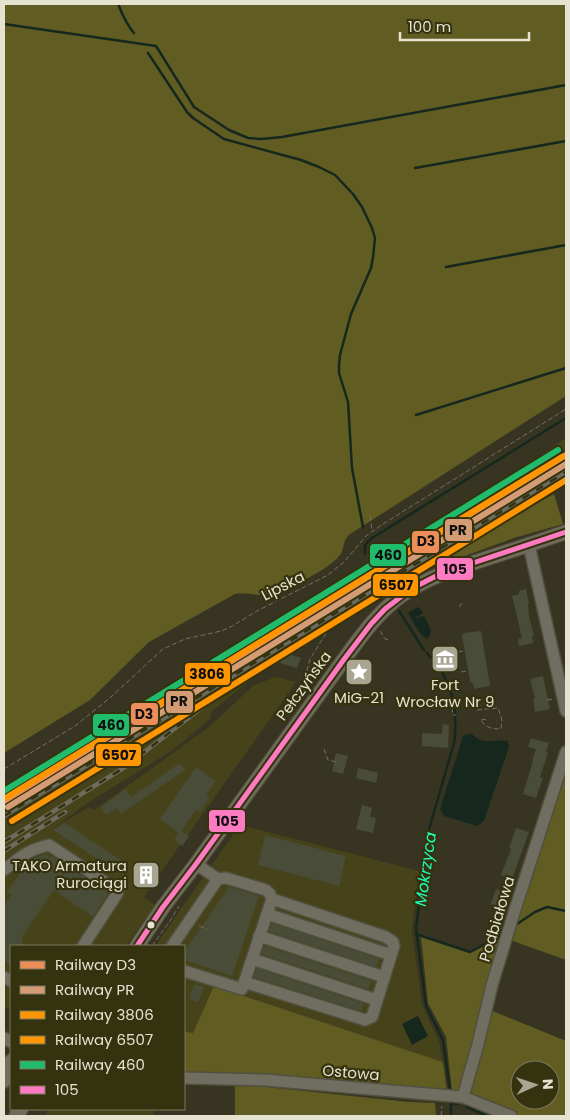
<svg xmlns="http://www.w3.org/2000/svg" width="570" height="1120" viewBox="0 0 570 1120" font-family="Poppins,sans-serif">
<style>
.built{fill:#46421a}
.green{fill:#615c22;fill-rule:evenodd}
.water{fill:#16281e}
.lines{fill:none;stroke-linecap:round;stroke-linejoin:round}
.stream{stroke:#16281e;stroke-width:2.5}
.building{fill:#494c37}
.minor-casing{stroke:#51503e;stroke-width:14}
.major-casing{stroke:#51503e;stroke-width:16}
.path{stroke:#727064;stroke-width:1;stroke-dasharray:5 2.5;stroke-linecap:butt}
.minor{stroke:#6f6e60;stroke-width:11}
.major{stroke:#706a5b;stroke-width:14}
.rail-casing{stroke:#6c6b5c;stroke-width:4.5}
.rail{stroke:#35320f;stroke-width:2.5;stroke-dasharray:8;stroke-linecap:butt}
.bus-1-casing{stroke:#35320f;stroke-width:9}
.bus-1{stroke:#fe7ac1;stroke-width:5}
.rail-1-casing{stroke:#35320f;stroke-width:10}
.rail-2-casing{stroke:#35320f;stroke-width:10}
.rail-3-casing{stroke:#35320f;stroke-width:10}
.rail-4-casing{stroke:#35320f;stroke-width:10}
.rail-5-casing{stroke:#35320f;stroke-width:10}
.rail-1{stroke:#eb8e5a;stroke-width:6}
.rail-2{stroke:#d39c74;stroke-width:6}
.rail-3{stroke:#ff9500;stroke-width:6}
.rail-4{stroke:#ff9500;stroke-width:6}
.rail-5{stroke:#20bc6c;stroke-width:6}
.bus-dot{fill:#e5e3d0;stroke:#35320f;stroke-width:2}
.labels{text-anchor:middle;stroke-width:4.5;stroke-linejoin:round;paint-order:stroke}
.street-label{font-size:15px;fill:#e5e3d0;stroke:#35320f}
.poi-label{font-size:15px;fill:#e5e3d0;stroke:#35320f}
.water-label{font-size:16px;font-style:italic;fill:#1ffeb7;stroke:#35320f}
.line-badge{stroke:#35320f;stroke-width:2}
.pale-badge-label{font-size:14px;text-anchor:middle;font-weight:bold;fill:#111}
</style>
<rect width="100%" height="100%" fill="#373521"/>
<!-- built -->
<path class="built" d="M 566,438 L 566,479 L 520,506 L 514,507 L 471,534 L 469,537 L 465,540 L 460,541 L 406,572 L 404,576 L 376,591 L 339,614 L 328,621 L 329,623 L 306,635 L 304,639 L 294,646 L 285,650 L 266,667 L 211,712 L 210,719 L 170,752 L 89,802 L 53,828 L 89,807 L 94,810 L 209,727 L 254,685 L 276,677 L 296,682 L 188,835 L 189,836 L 182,846 L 180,845 L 144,897 L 155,905 L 126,946 L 11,946 L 11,1010 L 4,1006 L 4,795 L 139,711 L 137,706 L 322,591 L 463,505 Z
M 240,825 L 419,871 L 412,930 L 422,1005 L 439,1041 L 443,1062 L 215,986 L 193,1033 L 184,1031 L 184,946 L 155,946 Z
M 48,1109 L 154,1109 L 153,1116 L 45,1116 Z"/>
<!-- green -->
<path class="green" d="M 4,4 L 566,4 L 566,396 L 369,522 C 363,526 352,532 347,537 C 343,542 344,550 340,555 C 330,569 280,595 262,595 C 252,595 246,592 235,594 L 149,642 L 90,700 L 4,753 Z
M 554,494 L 563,524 L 514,538 L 451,561 L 452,555 L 515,514 Z
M 566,764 L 566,960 L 510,940 Z
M 421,937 L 470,953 L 502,937 L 460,1092 L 452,1091 L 446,1037 L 428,1003 Z
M 214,986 L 443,1062 L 447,1091 L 184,1074 L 184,1031 L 193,1033 Z
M 490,1010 L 566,1041 L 566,1116 L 519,1116 L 469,1095 ZM 520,1070 L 550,1070 L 550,1100 L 520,1100 Z
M 247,1085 L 409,1102 L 435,1103 L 436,1116 L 235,1116 L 235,1086 Z"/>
<!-- water -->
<path class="water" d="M 418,607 L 420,608 L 423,613 L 415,618 L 424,616 L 431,630 L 430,636 L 427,639 C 419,635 413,621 408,613 Z
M 468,734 L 472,734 C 484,746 494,739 508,741 L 509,747 L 484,821 L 477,826 L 444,816 L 440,809 L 463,736 Z
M 418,1016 L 428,1036 L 412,1045 L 402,1024 Z"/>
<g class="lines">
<!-- stream -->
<path class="stream" d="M 118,4 C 122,14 126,24 134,33
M 4,24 L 156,46 L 194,107 L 229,130 L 248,138 L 261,139 L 282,137 L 566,85
M 148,53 L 187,112 L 193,118 L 224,139 L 301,160 L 319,167 L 335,175 L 353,194 L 362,207 L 372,228 L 375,238 L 373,257 L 371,268 L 351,314 L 340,355 L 339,365 L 339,373 L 348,402 L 352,468 L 363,527
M 415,168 L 566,141
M 446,267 L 566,245
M 416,415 L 566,368
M 365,554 L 365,545 L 372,538 L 566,418
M 388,593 L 390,595
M 399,611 L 424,650
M 427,653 C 435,662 442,671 447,682 C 455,698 457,725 454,743 L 428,833 L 416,928 L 426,1006 L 443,1040 L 450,1090
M 514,926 L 535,912 L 547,907 L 566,911
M 416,934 L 470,952 L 502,935
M 451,1101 L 451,1116
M 451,1103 L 458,1104
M 467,1107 L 487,1116"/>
</g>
<!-- building -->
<path class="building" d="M 526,589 L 529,604 L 528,604 L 529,617 L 534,636 L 532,637 L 533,643 L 519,646 L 518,639 L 522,638 L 512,596 L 519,594 L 519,591 Z
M 481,631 L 490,686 L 474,689 L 473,684 L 470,681 L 462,635 L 464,633 Z
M 283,652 L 301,658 L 297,668 L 280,663 Z
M 543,676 L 550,709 L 535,712 L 533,699 L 535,698 L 530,679 Z
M 443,724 L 449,725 L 448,748 L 422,746 L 422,733 L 442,734 Z
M 531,738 L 549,743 L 546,752 L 548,753 L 540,777 L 543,778 L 536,798 L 523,794 L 533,761 L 532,761 L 536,749 L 528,747 Z
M 336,753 L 348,756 L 343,774 L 332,771 Z
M 180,763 L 185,770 L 121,814 L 117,808 L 106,815 L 101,807 L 126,789 L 131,797 Z
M 196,767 L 216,781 L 206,795 L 210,797 L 200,812 L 196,810 L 181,831 L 189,836 L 182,846 L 174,840 L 179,833 L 160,819 Z
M 358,768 L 378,773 L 376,783 L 356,778 Z
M 362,805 L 372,808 L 370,817 L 376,818 L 373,833 L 356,829 Z
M 65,823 L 128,865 L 122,875 L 53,830 Z
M 516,828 L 529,832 L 512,879 L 501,875 L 511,849 L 509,848 Z
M 265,835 L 346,856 L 339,886 L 258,865 Z
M 45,854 L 51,858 L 52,856 L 108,893 L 93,917 L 54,890 L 22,937 L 23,946 L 11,946 L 11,965 L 4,960 L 4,906 L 11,895 L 7,892 L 28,861 Z
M 149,860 L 159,867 L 143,889 L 133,882 Z
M 229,887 L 259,896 L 232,976 L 184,960 L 184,952 Z
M 496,889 L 507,893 L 502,908 L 491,904 Z
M 272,923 L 379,959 L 376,967 L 269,931 Z
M 264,946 L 371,981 L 368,989 L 262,954 Z
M 257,968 L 364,1004 L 361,1011 L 254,977 Z
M 194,984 L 204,987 L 198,1002 L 189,999 Z"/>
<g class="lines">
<defs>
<path id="minor" d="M 529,545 L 566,711
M 4,870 C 21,857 27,850 49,845 L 117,890 L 118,891 L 117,894 L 83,946
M 267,914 L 391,955
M 259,936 L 384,977
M 172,946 L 218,879 L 196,864
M 252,959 L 377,1000
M 184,971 L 242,989 L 272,899 L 270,894 L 266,890 L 226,878 L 218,879
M 4,977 L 11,981
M 244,982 L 359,1018 L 365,1020 L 372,1017 L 394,946 L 393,942 L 386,937 L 272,899
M 4,1038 L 11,1042
M 4,1065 L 11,1060
M 184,1078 L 265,1080 L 463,1097 L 511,1116
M 4,1082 L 11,1072
M 463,1097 L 478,1044 L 492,985 L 513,916 L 566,752"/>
<path id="major" d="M 137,946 L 163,907 L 196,864 L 345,658 C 362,635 378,612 402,595 C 426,578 454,569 482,560 C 510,551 538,542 566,532
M 16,1116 L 21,1109"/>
</defs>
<!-- minor casing -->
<use href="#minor" class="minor-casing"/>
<!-- major casing -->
<use href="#major" class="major-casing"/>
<!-- path -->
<path class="path" d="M 370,516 L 372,530
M 460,607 L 460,605 L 463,603
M 380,631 L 385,639 L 389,640
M 458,652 L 464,651
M 461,672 L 468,671
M 305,678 L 310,659 L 330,627 L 357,610 L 372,598 L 469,540 L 495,521 L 528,505 L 566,482
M 547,700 L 553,699
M 422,703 L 452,708 L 453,715 L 456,715
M 477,710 L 498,708 L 502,720 L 501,729 C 492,729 486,728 481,720
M 481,720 L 487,719
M 324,749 L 328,760 L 337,762
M 4,769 L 75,726 L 111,697 L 163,649 L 185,639 L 221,631 L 229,628 L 257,611 L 328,575 L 344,562 L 366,536 L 380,526 L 566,409
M 199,926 L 207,929
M 152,946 L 172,918 L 179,906
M 441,1116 L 442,1106"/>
<!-- minor -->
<use href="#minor" class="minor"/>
<!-- major -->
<use href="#major" class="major"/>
<defs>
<path id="rail" d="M 147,704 L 224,658
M 4,816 L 566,472
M 4,842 L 125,767 L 240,678
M 4,851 L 65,812"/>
</defs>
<!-- rail casing -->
<use href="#rail" class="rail-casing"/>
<!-- rail -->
<use href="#rail" class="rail"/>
<defs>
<path id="bus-1" d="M 137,946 L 163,907 L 196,864 L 345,658 L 371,624 L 385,609 L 411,589 L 440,574 L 566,532"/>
</defs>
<!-- bus-1 casing -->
<use href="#bus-1" class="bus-1-casing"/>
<!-- bus-1 -->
<use href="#bus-1" class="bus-1"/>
<defs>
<path id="rail-1" d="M 4,801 L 566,455"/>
<path id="rail-2" d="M 8,807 L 566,464"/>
<path id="rail-3" d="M 4,799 L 562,457"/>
<path id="rail-4" d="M 12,821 L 566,480"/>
<path id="rail-5" d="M 4,791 L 558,450"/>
</defs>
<!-- rail-1 casing -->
<use href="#rail-1" class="rail-1-casing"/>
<!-- rail-2 casing -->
<use href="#rail-2" class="rail-2-casing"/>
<!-- rail-3 casing -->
<use href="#rail-3" class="rail-3-casing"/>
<!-- rail-4 casing -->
<use href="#rail-4" class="rail-4-casing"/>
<!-- rail-5 casing -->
<use href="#rail-5" class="rail-5-casing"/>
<!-- rail-1 -->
<use href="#rail-1" class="rail-1"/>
<!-- rail-2 -->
<use href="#rail-2" class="rail-2"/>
<!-- rail-3 -->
<use href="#rail-3" class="rail-3"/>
<!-- rail-4 -->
<use href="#rail-4" class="rail-4"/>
<!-- rail-5 -->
<use href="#rail-5" class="rail-5"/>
</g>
<!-- icons -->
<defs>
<symbol id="museum-square" viewBox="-11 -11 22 22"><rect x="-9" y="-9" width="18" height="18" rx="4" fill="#a8a693" stroke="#35320f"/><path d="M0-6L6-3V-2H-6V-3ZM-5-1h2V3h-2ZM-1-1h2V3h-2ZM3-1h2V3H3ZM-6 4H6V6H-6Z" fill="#fff"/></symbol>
<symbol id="sight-square" viewBox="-11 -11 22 22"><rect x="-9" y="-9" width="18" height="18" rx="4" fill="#a8a693" stroke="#35320f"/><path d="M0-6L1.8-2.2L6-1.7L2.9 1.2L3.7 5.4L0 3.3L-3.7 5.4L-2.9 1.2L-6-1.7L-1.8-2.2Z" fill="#fff"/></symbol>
<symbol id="building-square" viewBox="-11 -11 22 22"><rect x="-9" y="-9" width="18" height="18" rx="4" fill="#a8a693" stroke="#35320f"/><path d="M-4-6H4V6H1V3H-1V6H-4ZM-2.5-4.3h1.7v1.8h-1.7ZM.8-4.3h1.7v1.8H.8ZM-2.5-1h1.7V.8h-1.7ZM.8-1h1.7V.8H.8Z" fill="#fff"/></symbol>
</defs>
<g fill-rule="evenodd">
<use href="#museum-square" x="429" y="643" width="32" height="32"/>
<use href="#sight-square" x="343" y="656" width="32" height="32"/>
<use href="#building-square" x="130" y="859" width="32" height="32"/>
</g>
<!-- markers -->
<circle class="bus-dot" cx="151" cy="925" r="4.5"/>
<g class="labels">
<!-- street labels -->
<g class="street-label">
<text transform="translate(283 586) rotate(-27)" y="5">Lipska</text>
<text transform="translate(304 686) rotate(-54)" y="5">Pełczyńska</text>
<text transform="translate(497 919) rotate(-73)" y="5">Podbiałowa</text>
<text transform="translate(351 1073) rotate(5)" y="5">Ostowa</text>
</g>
<!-- poi labels -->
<g class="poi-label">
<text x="445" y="690">Fort<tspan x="445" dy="17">Wrocław Nr 9</tspan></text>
<text x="359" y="703">MiG-21</text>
<text x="127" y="871" text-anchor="end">TAKO Armatura<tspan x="127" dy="17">Rurociągi</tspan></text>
</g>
<!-- water labels -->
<g class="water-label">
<text transform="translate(425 869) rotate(-82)" y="6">Mokrzyca</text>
</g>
</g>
<g class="line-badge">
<rect x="444" y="518" width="29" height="24" rx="5" fill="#d39c74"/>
<rect x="411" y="530" width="29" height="24" rx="5" fill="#eb8e5a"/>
<rect x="369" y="543" width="38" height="24" rx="5" fill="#20bc6c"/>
<rect x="436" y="557" width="38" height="24" rx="5" fill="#fe7ac1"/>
<rect x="372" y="573" width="47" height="24" rx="5" fill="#ff9500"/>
<rect x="184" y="662" width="47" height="24" rx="5" fill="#ff9500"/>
<rect x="165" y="690" width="29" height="24" rx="5" fill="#d39c74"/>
<rect x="130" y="702" width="29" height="24" rx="5" fill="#eb8e5a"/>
<rect x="92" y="713" width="38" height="24" rx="5" fill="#20bc6c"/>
<rect x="95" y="743" width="47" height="24" rx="5" fill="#ff9500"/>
<rect x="208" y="809" width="38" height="24" rx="5" fill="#fe7ac1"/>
</g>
<g class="pale-badge-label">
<text x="458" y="535">PR</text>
<text x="426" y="546">D3</text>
<text x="388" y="560">460</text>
<text x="455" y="574">105</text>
<text x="396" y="590">6507</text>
<text x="207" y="679">3806</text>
<text x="179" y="706">PR</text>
<text x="144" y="719">D3</text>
<text x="111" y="730">460</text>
<text x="119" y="760">6507</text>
<text x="227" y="826">105</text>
</g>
<!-- border -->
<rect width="570" height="1120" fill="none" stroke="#e5e3d0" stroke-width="10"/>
<!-- legend -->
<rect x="10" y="945" width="175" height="165" fill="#35320f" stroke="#7b795c"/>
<rect x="20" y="961" width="25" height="8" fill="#eb8e5a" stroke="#7b795c"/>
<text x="55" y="970" font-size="15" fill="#e5e3d0">Railway D3</text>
<rect x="20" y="986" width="25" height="8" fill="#d39c74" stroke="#7b795c"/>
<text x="55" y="995" font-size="15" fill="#e5e3d0">Railway PR</text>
<rect x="20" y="1011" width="25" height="8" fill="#ff9500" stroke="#7b795c"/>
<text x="55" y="1020" font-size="15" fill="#e5e3d0">Railway 3806</text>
<rect x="20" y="1036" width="25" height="8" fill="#ff9500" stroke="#7b795c"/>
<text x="55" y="1045" font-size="15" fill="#e5e3d0">Railway 6507</text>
<rect x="20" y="1061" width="25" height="8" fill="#20bc6c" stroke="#7b795c"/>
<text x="55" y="1070" font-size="15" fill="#e5e3d0">Railway 460</text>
<rect x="20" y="1086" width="25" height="8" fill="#fe7ac1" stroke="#7b795c"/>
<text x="55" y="1095" font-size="15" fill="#e5e3d0">105</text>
<!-- north arrow -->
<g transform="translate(535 1085) rotate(87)"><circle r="24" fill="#35320f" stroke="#7b795c"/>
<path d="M0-4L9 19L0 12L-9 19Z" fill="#a8a693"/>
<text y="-8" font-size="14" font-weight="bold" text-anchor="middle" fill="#e5e3d0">N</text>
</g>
<!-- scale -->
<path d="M400 32v8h129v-8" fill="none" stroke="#e5e3d0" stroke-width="2.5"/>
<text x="408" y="32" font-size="15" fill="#e5e3d0" stroke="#35320f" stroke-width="4" paint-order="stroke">100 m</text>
</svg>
